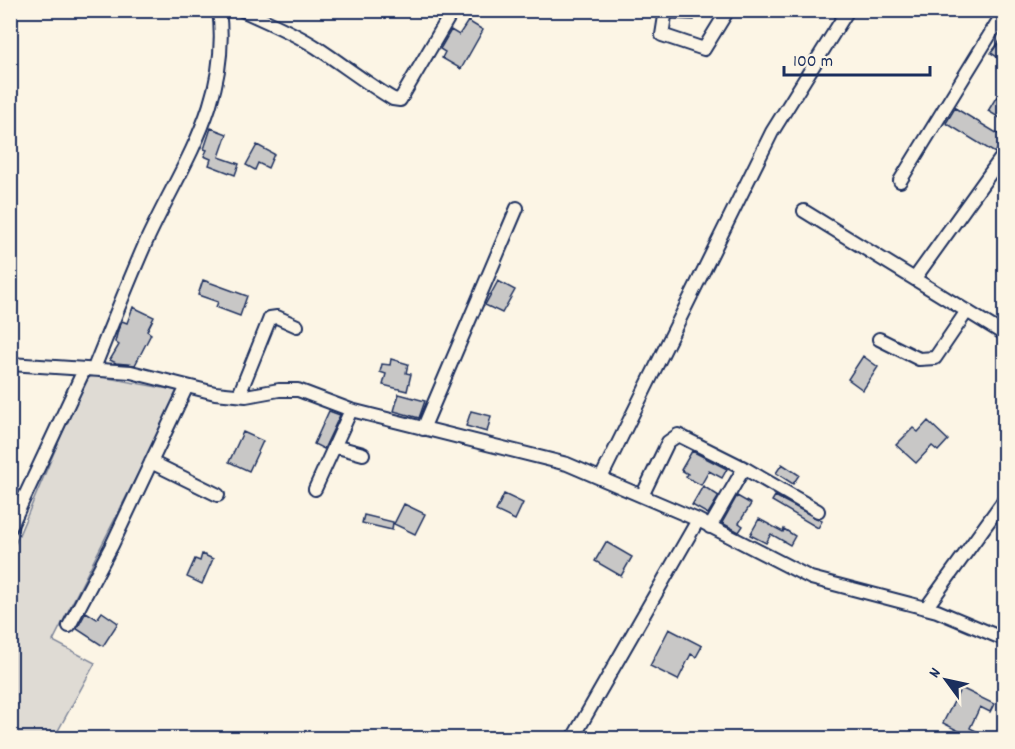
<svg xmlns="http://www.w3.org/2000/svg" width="1015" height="749" viewBox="0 0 1015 749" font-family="Dekko,sans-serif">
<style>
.green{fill:#dfdbd4;stroke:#7d8599;stroke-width:1.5}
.building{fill:#c8c7c6;stroke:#1b2f5e;stroke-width:1.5}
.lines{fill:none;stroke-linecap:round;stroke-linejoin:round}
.minor-casing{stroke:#1b2f5e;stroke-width:16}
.minor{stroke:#fcf5e5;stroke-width:12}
</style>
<rect width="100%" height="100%" fill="#fcf5e5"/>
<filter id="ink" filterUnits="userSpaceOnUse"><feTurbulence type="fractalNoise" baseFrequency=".0167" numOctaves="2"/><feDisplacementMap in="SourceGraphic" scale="12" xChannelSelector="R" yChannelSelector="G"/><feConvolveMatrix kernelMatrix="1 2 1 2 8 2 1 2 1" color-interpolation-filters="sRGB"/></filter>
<g filter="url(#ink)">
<!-- green -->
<path class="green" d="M 91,375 L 180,391 L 53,641 L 95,663 L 54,738 L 11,738 L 10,556 L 81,389 Z"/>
<!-- building -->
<path class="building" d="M 674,10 L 695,10 L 694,20 L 673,19 Z
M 468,21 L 483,30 L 461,69 L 442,58 L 445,52 L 440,49 L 451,30 L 459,35 Z
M 1005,34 L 1005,62 L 991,53 Z
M 997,96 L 1005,100 L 1005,121 L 988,111 Z
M 955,108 L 1005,138 L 995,153 L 946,123 Z
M 211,128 L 227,134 L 219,157 L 239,164 L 235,175 L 209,165 L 211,159 L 204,156 L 207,150 L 204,149 Z
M 257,145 L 274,154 L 268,168 L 258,163 L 255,170 L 246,165 Z
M 203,280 L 247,296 L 240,316 L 216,307 L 218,302 L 198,295 Z
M 498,281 L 515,290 L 502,313 L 485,305 Z
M 133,307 L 154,317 L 147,331 L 151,334 L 135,365 L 116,363 L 110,360 L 119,345 L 115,342 L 118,330 L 122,321 L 127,323 Z
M 863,356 L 878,367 L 863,390 L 848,379 Z
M 391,359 L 408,364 L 406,373 L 411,374 L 407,391 L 383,385 L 386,374 L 380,372 L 382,364 L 390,365 Z
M 399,394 L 425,401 L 419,418 L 394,411 Z
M 329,411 L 340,415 L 324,449 L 314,444 Z
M 471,411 L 491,416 L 487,432 L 466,426 Z
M 928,421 L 948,440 L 938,451 L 932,446 L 916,463 L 896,445 L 913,428 L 918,432 Z
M 243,432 L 263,441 L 249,471 L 229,462 Z
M 692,451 L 727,469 L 722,478 L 709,471 L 701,485 L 686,477 L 688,474 L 681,470 Z
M 782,464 L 799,475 L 793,484 L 776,473 Z
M 703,486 L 719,496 L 708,514 L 692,505 Z
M 504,494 L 523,503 L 515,520 L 496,511 Z
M 737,496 L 751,504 L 739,523 L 743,526 L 739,532 L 722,523 Z
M 775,496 L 822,521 L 818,528 L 772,501 Z
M 404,504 L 425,514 L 415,534 L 394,524 Z
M 364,515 L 393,522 L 392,530 L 362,523 Z
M 759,519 L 783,532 L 784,529 L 795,536 L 790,545 L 771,534 L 766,543 L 750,535 Z
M 606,542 L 632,557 L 621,576 L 595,561 Z
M 202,554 L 213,559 L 202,584 L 187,577 L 195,559 L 200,561 Z
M 86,612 L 97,619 L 102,612 L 118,623 L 103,646 L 77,629 Z
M 669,629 L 702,646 L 696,657 L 691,654 L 678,680 L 650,666 Z
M 961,688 L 994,704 L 990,712 L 980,707 L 970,728 L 990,738 L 956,738 L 959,731 L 943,723 Z"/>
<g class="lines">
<defs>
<path id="minor" d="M 242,10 C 267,22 293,32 316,47 C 342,64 366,83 393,99 L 400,100 L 453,10
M 666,10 L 662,35 L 704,49 L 728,10
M 900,181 L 1002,15
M 804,211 L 1004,334
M 915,278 L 1004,154
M 879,339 L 919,359 L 935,358 L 967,311
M 10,364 L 131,372 L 215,393 L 246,396 L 279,390 L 298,390 L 351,410 L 567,464 L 698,520 L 811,578 L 937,611 L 1004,639
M 94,368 C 111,326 128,283 146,242 C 181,165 231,101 219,10
M 239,395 L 270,318 L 277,317 L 297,326
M 423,429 L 517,208
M 334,446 L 363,454
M 151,462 L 218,495
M 601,478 L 772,132 L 848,10
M 315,489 L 351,410
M 642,496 L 668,442 L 678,435 L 744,468 L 818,511
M 710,527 L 744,468
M 10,528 L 84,370
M 926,608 L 1004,500
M 69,626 L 112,545 L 187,386
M 573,738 L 698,520"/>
</defs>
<!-- minor casing -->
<use href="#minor" class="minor-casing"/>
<!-- minor -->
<use href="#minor" class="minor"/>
</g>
</g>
<!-- margin -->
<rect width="1015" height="749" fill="none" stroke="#fcf5e5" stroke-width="36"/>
<rect x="18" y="18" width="979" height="713" fill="none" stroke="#1b2f5e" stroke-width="2" filter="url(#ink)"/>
<!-- north arrow -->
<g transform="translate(946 680) rotate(303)" stroke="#fcf5e5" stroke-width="4.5" paint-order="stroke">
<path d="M0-4.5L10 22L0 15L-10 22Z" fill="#1b2f5e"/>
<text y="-9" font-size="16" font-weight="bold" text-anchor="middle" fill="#1b2f5e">N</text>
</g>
<!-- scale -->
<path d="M784 66v9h146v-9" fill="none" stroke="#1b2f5e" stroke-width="3"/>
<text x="793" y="66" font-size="18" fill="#1b2f5e" stroke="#fcf5e5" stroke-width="4.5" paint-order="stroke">100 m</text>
</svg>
